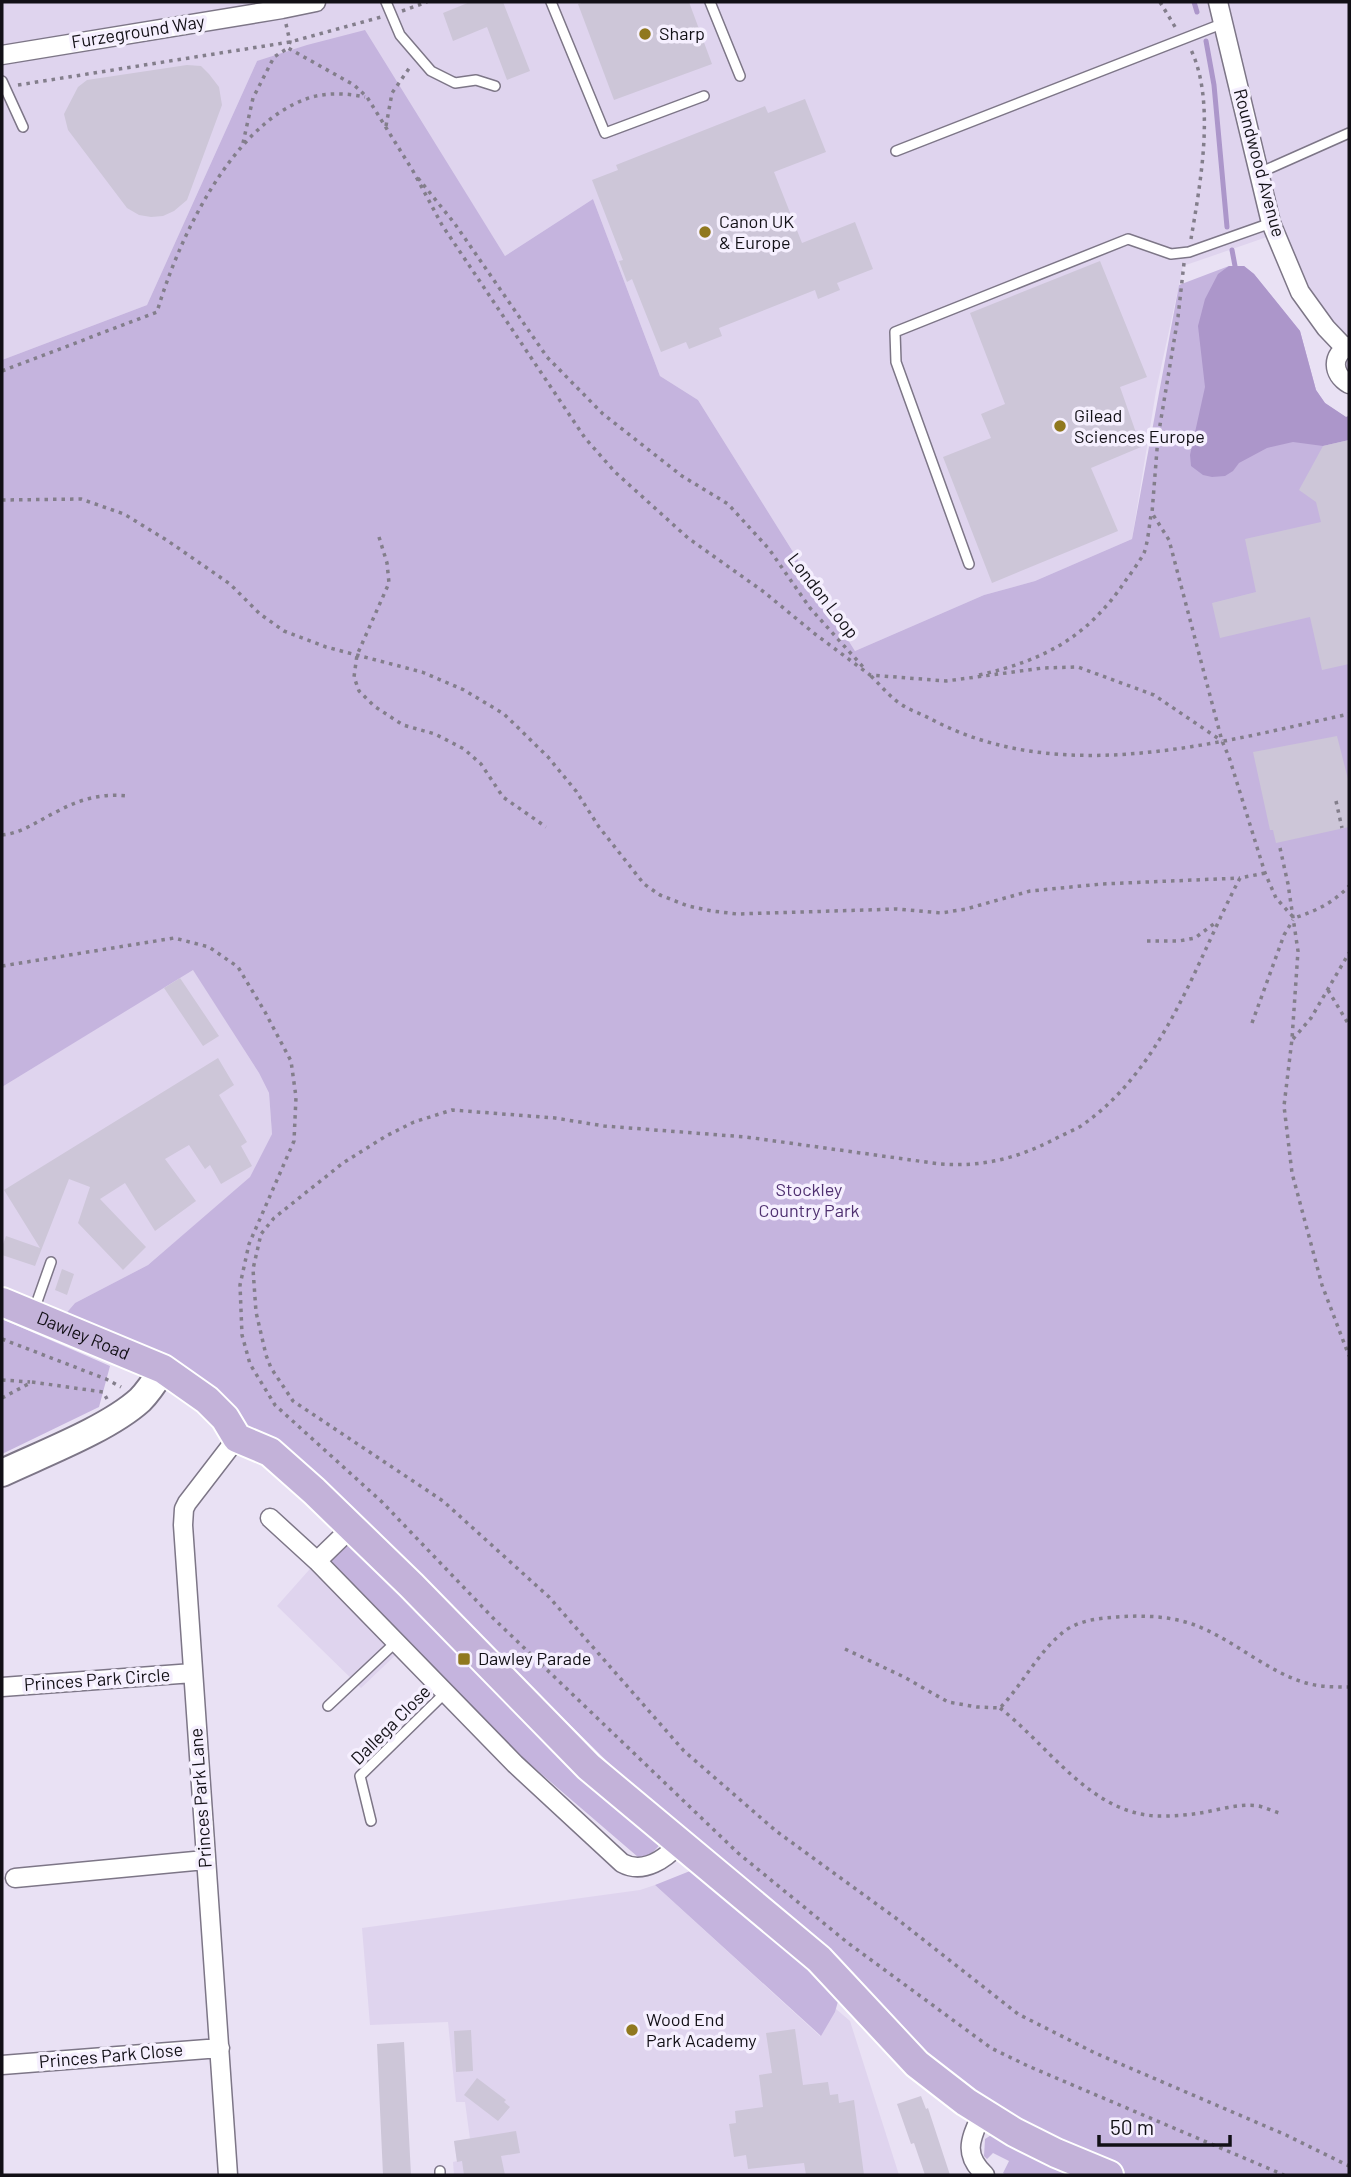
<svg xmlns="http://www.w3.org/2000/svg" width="1351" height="2177" viewBox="0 0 1351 2177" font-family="Barlow,sans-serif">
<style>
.built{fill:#dfd4ee}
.green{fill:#c5b4de}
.water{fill:#ac96ca}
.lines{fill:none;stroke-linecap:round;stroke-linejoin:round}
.stream{stroke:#ac96ca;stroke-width:5}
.building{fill:#cdc6d8}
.lane-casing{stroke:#7d7687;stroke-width:12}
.street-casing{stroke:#7d7687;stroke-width:21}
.secondary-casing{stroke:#7d7687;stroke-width:30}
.primary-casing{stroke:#fff;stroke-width:32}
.path{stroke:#837e8b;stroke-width:3.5;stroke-dasharray:3.5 5;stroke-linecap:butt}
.lane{stroke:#fff;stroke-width:9}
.street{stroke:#fff;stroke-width:18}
.secondary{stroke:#fff;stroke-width:26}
.primary{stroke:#c3b2d9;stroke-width:28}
.poi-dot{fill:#90781e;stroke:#f5effe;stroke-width:2.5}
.labels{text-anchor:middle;stroke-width:7;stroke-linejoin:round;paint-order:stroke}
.street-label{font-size:18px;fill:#121016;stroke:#f5effe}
.poi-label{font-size:18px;fill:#121016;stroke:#f5effe;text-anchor:start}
.park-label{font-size:18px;fill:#4f3070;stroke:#f5effe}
</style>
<rect width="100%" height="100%" fill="#e9e1f4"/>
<!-- built -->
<path class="built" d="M 2,2 L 1349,2 L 1349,389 L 1342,384 L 1343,344 L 1273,235 L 1183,266 L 1156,391 L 1132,539 L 1035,581 L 984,595 L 855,651 L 698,400 L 660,376 L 593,199 L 505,256 L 437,148 L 257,61 L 147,305 L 2,360 Z
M 193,969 L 259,1073 L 269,1093 L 272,1134 L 251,1177 L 148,1265 L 75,1303 L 57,1324 L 2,1301 L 2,1087 Z
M 317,1561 L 405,1646 L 361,1688 L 277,1606 Z
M 655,1885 L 820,2036 L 836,2009 L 850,2021 L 899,2175 L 454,2175 L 453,2162 L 457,2161 L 454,2141 L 470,2139 L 465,2102 L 456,2102 L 448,2022 L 370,2025 L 362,1928 L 640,1890 Z"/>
<!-- green -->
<path class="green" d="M 365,30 L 505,256 L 593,199 L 660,376 L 698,400 L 855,651 L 984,595 L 1035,581 L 1132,539 L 1179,285 L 1229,266 L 1244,266 L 1254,274 L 1300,331 L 1316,390 L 1325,403 L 1346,417 L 1349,416 L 1349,2175 L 1109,2175 L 1014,2132 L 689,1842 L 306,1465 L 188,1385 L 57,1324 L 75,1303 L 148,1265 L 250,1177 L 272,1134 L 269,1093 L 259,1073 L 193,970 L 2,1087 L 2,360 L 147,305 L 257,61 L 307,45 Z
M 2,1319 L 110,1366 L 99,1407 L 2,1454 Z
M 351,1528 L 663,1841 C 656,1849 650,1858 638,1857 L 446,1692 L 317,1561 Z
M 695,1869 L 781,1936 L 839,1998 L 835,2012 L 821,2036 L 655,1885 Z
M 996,2132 L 1090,2175 L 1006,2175 L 1003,2173 L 1009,2161 L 993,2153 L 987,2159 L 984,2156 L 985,2139 Z"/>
<!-- water -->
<path class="water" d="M 1229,266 L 1244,266 L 1254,274 L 1300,331 L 1316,390 L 1325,403 L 1346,417 L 1349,416 L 1349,440 L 1323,446 L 1293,442 L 1267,448 L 1239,463 L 1233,471 L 1225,476 L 1212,477 L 1203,475 L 1191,466 L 1190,455 L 1205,387 L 1198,326 L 1205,299 L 1218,274 Z"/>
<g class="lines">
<!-- stream -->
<path class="stream" d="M 1194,2 L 1197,12
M 1206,41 L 1214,85 L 1227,227
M 1232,250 L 1235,266"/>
</g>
<!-- building -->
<path class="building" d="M 470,2 L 503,2 L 530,71 L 507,80 L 487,27 L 453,41 L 443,13 Z
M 585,2 L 689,2 L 712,64 L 614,100 L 578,4 Z
M 187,65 L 201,66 L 209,74 L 219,87 L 222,105 L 187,200 L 174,211 L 163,216 L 151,217 L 139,215 L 127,208 L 68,130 L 64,114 L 78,87 L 87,80 Z
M 805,99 L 826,152 L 774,172 L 802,243 L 855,222 L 873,269 L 837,283 L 840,290 L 818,299 L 815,290 L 719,328 L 722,336 L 689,349 L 686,342 L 661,352 L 632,279 L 627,282 L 619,261 L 623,260 L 592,180 L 618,170 L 616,165 L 765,106 L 768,113 Z
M 1100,261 L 1147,377 L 1120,387 L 1141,447 L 1091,468 L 1118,531 L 992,583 L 943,457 L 991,438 L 981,414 L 1005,404 L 970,313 Z
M 1349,440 L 1349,664 L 1322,670 L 1310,617 L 1220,638 L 1212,603 L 1256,592 L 1245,539 L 1321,522 L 1316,502 L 1299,490 L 1323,446 Z
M 1337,736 L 1349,783 L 1349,827 L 1276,843 L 1273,830 L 1270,830 L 1253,752 Z
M 180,978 L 219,1036 L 203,1046 L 164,988 Z
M 218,1058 L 234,1085 L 219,1095 L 247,1142 L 241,1146 L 252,1166 L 221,1184 L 210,1165 L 205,1169 L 189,1145 L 165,1159 L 196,1201 L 155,1231 L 125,1183 L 100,1199 L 146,1247 L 123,1270 L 78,1223 L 90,1187 L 69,1179 L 35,1266 L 2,1255 L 2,1247 L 6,1236 L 40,1248 L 4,1190 Z
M 62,1269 L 74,1274 L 67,1295 L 55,1290 Z
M 795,2029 L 803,2085 L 828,2082 L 830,2095 L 838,2094 L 839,2103 L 854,2100 L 864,2175 L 806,2175 L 804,2163 L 748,2169 L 746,2155 L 734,2157 L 729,2124 L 736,2123 L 735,2111 L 763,2107 L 759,2075 L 772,2073 L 766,2033 Z
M 471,2030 L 473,2071 L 456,2072 L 454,2031 Z
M 404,2042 L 411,2175 L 383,2175 L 377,2044 Z
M 477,2078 L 506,2100 L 504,2102 L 510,2107 L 498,2121 L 464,2095 Z
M 921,2096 L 926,2109 L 928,2108 L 950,2175 L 925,2175 L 914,2143 L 911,2144 L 897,2104 Z
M 516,2131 L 520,2153 L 501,2156 L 505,2175 L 464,2175 L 462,2161 L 457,2162 L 454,2141 Z"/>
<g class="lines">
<defs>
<path id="lane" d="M 386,2 L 400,35 L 431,71 L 455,83 L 476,80 L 495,86
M 551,2 L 605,133 L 704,96
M 710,2 L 740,76
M 2,81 L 23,127
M 896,151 L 1224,23
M 1259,173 L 1349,133
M 969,564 L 896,362 L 895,332 L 1128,239 L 1171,254 L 1189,252 L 1271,223
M 33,1313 L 51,1262
M 328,1706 L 396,1642
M 371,1821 L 360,1776 L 446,1692
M 440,2171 L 440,2175"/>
<path id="street" d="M 1218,2 L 1271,223 L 1300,292 L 1326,328 L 1345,348
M 2,55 L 282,9 L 316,2
M 1349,346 C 1331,355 1332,374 1349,384
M 270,1518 L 317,1561 L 515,1764 L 622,1863 C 644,1875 666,1858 680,1843
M 317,1561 L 351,1528
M 2,1687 L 193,1673
M 15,1878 L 205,1860
M 2,2065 L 220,2048
M 982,2113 C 971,2139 962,2153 985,2175
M 228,2175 L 183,1525 L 184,1509 L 187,1503 L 237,1438"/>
<path id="secondary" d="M 2,1473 C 42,1454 108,1429 140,1400 C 149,1391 156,1380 163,1369"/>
<g id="primary">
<path id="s1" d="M 2,1302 L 163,1369 L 207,1400 L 225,1418 L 237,1438 L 270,1452 L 314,1491 L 411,1585 L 589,1767 L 819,1959 L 917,2064 L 966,2102 L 1014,2132 L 1056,2153 L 1109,2175"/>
</g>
</defs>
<!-- lane casing -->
<use href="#lane" class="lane-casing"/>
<!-- street casing -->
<use href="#street" class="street-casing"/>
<!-- secondary casing -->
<use href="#secondary" class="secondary-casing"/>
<!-- primary casing -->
<use href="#primary" class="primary-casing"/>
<!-- path -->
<path class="path" d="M 1160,2 L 1177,30
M 402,11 L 427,2
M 286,24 L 290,42 L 288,48 L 354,85 L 367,97 L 413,171 L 442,225 L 585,438 L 615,472 L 688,538 L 764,592 L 815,634 L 870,675 L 946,681 L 1043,668 L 1078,667 L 1154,695 L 1222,741
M 18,85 L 290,42 L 381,17
M 386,126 L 392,93 L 410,67
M 243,143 L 253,98 L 274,57 L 288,48
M 418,178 L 455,224 L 547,357 L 603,414 L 682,476 L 728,504 L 769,549 L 810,608 L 864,668
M 1191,239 C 1200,185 1216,102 1191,50
M 1184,263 L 1178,317 L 1158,437 L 1152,513 L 1169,540 L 1222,741 L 1229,757 L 1265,873 L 1276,898 L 1294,918 C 1316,911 1333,903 1349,886
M 2,371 L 157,312 C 178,240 231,126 306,99 C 325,92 346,93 365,97
M 2,500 L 81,499 L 124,514 L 168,541 L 230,584 L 260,614 L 284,631 L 326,647 L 422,672 L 464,690 L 504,714 L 548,757 L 576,791 L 599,827 L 644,884 L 660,895 L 688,906 L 712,911 L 737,914 L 897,909 L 941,913 L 966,909 L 1030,891 L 1102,884 L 1240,878
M 379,537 L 387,563 L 389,583 L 357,655 L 354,677 L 359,691 L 374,706 L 403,725 L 435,734 L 464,749 L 481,764 L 503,797 L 546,827
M 979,675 C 1045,660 1088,637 1126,580 C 1132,572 1139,562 1144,553 C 1148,542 1149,527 1151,515
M 871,676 C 879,684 886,692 894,699 C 904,708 919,713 931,719 C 1060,788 1216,743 1349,714
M 1336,801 L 1342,828
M 2,835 C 23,833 39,820 58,811 C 80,799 103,793 128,796
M 1280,848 L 1288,884 L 1298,951 L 1292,1039 L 1284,1106 L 1292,1173 L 1322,1285 L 1349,1356
M 1265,873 L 1240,878 C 1195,963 1165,1068 1081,1126 C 1072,1131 1062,1135 1053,1140 C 1015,1159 982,1167 940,1164 L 746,1137 L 604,1126 L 555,1118 L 452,1110 L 414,1122 L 386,1136 L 343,1163 L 274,1218 L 261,1234 L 253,1269 L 256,1312 L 266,1355 L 271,1368 L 293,1401 L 443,1501 L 549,1597 L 684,1751 L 776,1831 L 897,1919 L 1018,2014 L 1095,2053 L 1286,2135 L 1349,2166
M 1147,941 L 1179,941 L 1195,938 L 1215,923
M 2,966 L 174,938 L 209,947 L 238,967 L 265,1012 L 291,1061 L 296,1097 L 294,1141 L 249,1244 L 240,1285 L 242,1335 L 250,1364 L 275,1405 L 382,1502 L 494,1619 L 738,1853 L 848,1943 L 991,2048 L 1028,2066 L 1284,2175
M 1328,990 L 1349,1025
M 1252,1023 L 1284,935 L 1293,920
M 1293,1039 L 1311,1018 L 1349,953
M 2,1339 L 106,1379 L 121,1387
M 2,1380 L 30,1382
M 2,1398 L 32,1382 L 103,1392 L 107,1399
M 845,1649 L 904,1677 L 948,1702 L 977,1707 L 1000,1708 C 1023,1684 1039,1650 1066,1630 C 1081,1620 1100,1618 1117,1617 C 1143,1615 1168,1616 1192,1624 C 1232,1638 1265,1671 1306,1683 C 1320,1687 1335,1687 1349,1687
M 1000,1708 C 1050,1747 1093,1817 1162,1816 C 1175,1816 1188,1815 1200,1813 C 1219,1810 1239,1803 1259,1806 C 1266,1808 1273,1811 1279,1813"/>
<!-- lane -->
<use href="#lane" class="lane"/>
<!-- street -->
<use href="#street" class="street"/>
<!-- secondary -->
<use href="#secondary" class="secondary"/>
<!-- primary -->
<use href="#primary" class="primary"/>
</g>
<!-- markers -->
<g class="poi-dot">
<circle cx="645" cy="34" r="7"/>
<circle cx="705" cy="232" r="7"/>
<circle cx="1060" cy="426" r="7"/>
<rect x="457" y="1652" width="14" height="14" rx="3.5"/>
<circle cx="632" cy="2030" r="7"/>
</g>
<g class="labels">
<!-- street labels -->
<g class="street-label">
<text transform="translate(138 32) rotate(-9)" y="6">Furzeground Way</text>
<text transform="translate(1259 163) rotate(75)" y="6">Roundwood Avenue</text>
<text transform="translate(823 596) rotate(52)" y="6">London Loop</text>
<text dy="6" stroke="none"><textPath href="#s1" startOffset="88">Dawley Road</textPath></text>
<text transform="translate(97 1680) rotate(-4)" y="6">Princes Park Circle</text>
<text transform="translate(391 1725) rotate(-45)" y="6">Dallega Close</text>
<text transform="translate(201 1798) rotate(-94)" y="6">Princes Park Lane</text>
<text transform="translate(111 2056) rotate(-5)" y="6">Princes Park Close</text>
</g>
<!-- poi labels -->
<g class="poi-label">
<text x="659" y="40">Sharp</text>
<text x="719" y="228">Canon UK<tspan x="719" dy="21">&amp; Europe</tspan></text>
<text x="1074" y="422">Gilead<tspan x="1074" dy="21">Sciences Europe</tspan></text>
<text x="478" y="1665">Dawley Parade</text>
<text x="646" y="2026">Wood End<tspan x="646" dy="21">Park Academy</tspan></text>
</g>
<!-- park labels -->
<g class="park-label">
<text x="809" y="1196">Stockley<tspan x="809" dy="21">Country Park</tspan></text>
</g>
</g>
<!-- border -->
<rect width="1351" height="2177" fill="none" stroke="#121016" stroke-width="7"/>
<!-- scale -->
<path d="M1099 2135v10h131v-10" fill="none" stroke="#121016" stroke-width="3.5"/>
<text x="1110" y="2135" font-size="21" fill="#121016" stroke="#f5effe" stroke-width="5" paint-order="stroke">50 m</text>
</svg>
